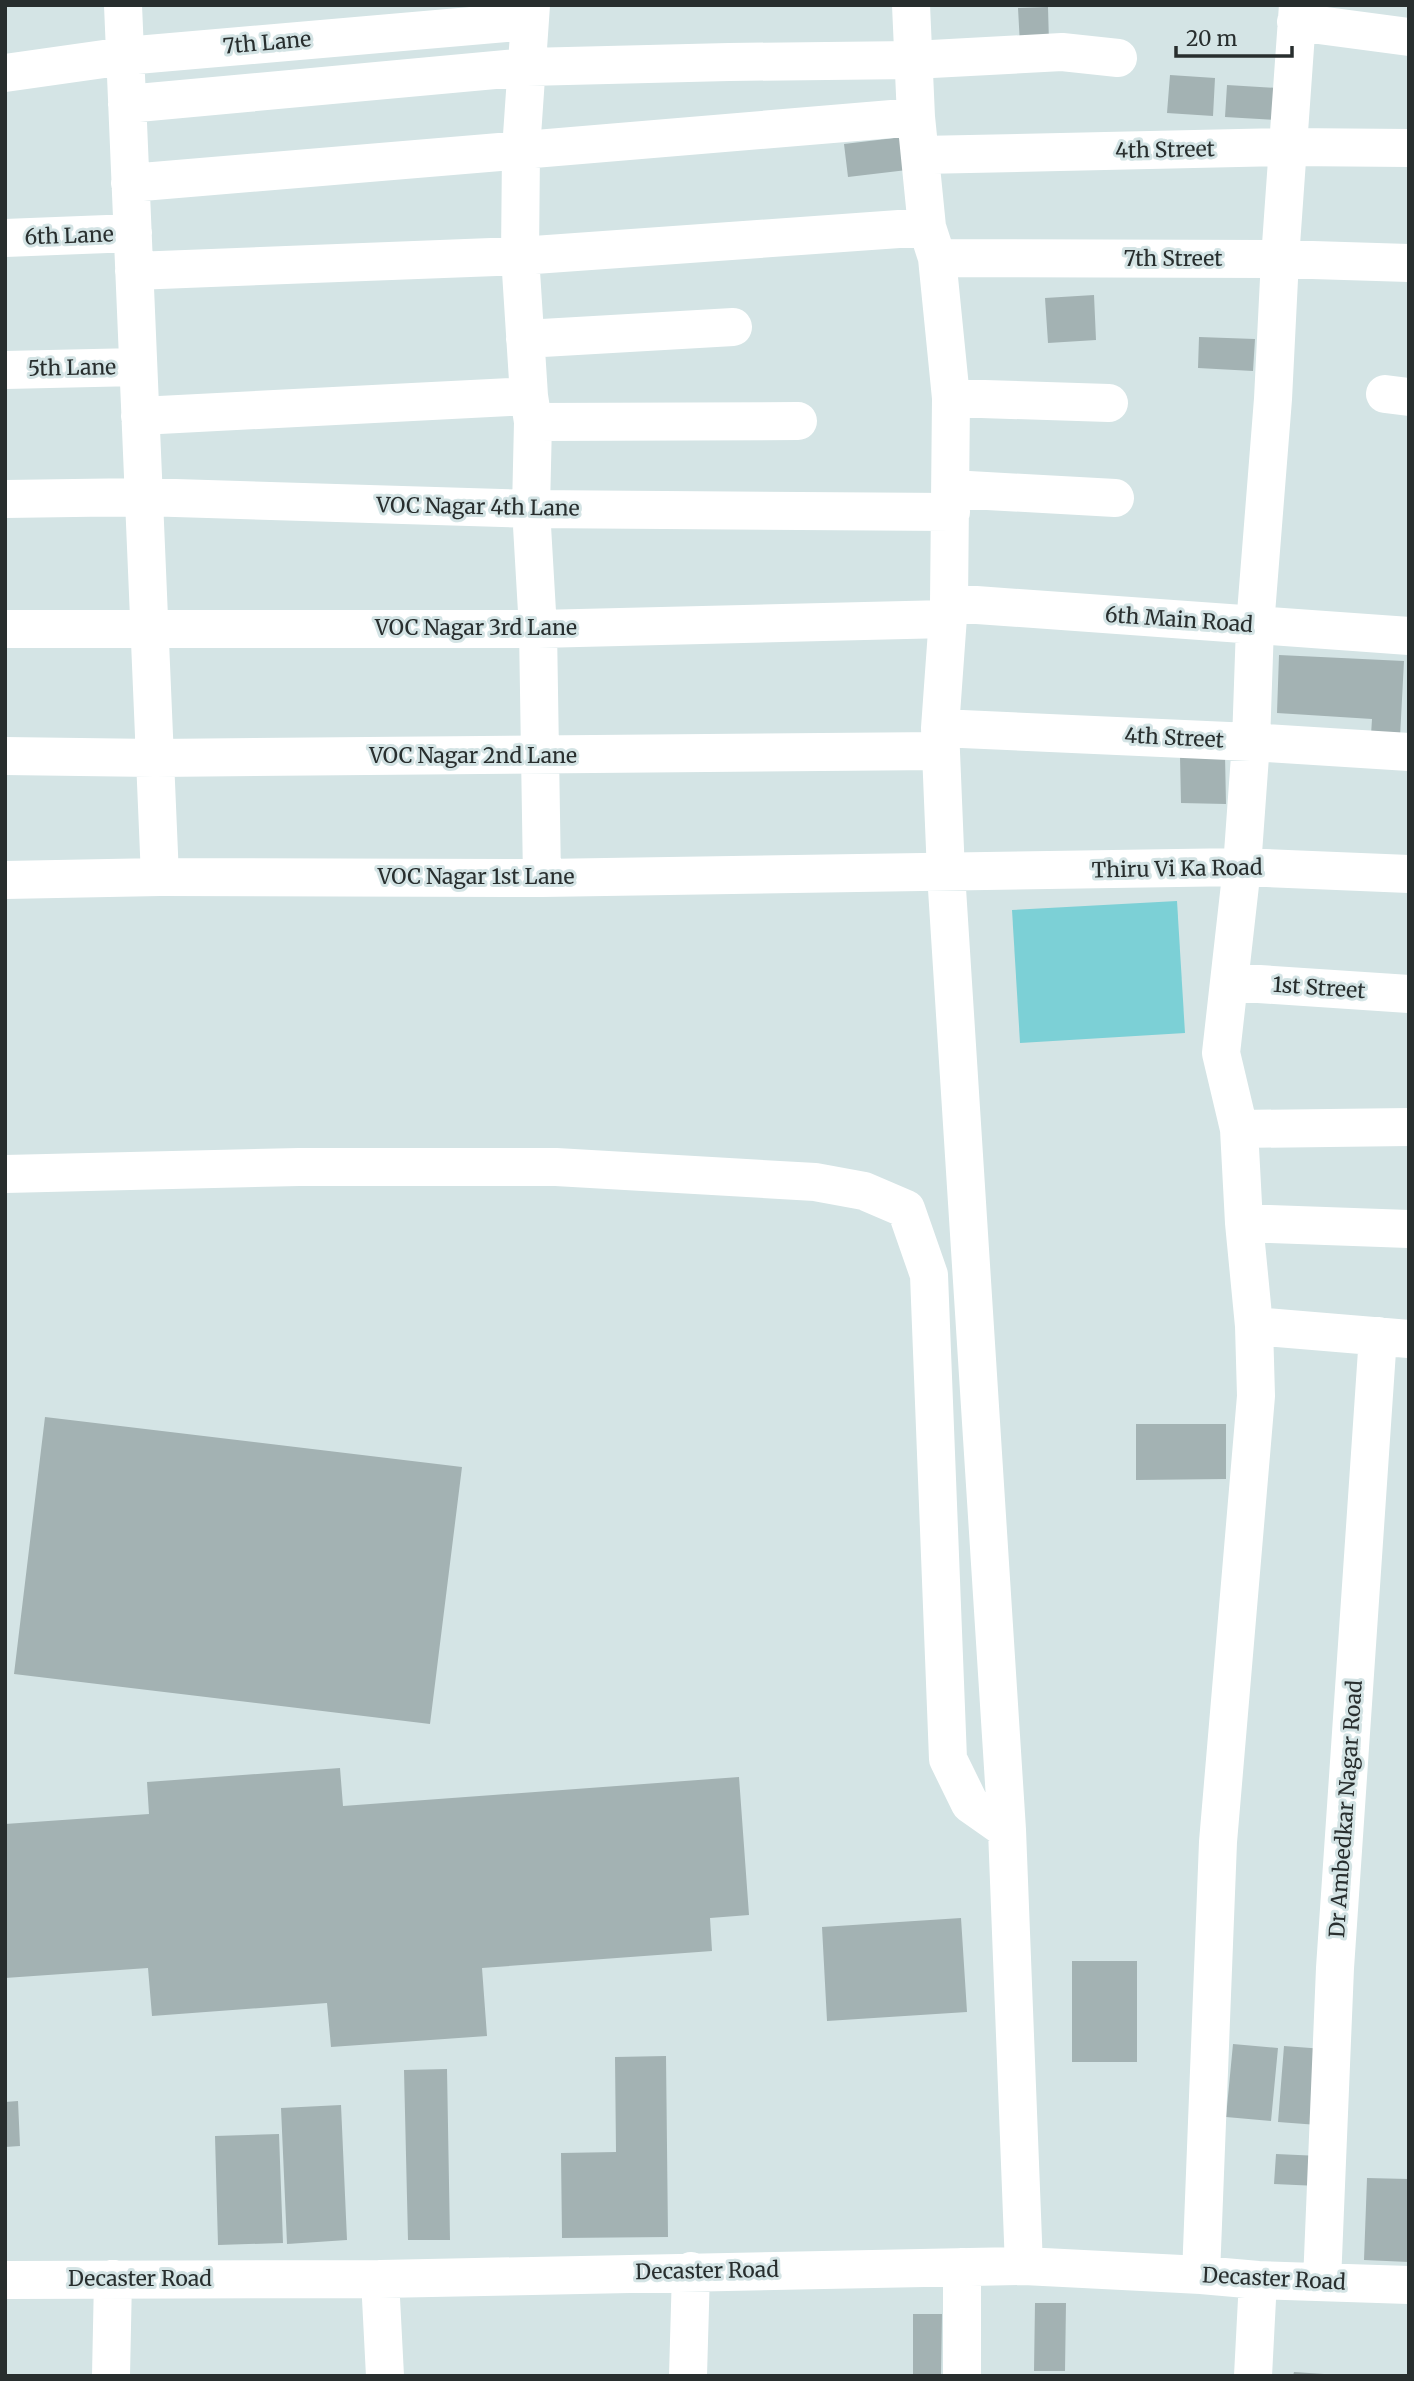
<svg xmlns="http://www.w3.org/2000/svg" width="1414" height="2381" viewBox="0 0 1414 2381" font-family="Merriweather,serif">
<style>
.green{fill:#7cd0d6}
.building{fill:#a3b2b3}
.lines{fill:none;stroke-linecap:round;stroke-linejoin:round}
.minor{stroke:#fff;stroke-width:38}
.labels{text-anchor:middle;stroke-width:6;stroke-linejoin:round;paint-order:stroke}
.street-label{font-size:21px;fill:#282e2e;stroke:#d4e4e5}
</style>
<rect width="100%" height="100%" fill="#d4e4e5"/>
<!-- green -->
<path class="green" d="M 1177,901 L 1185,1033 L 1020,1043 L 1012,910 Z"/>
<!-- building -->
<path class="building" d="M 1048,7 L 1049,43 L 1020,45 L 1018,8 Z
M 1170,75 L 1215,78 L 1213,116 L 1167,113 Z
M 1227,85 L 1278,88 L 1276,120 L 1225,117 Z
M 903,137 L 907,170 L 848,177 L 844,144 Z
M 1094,295 L 1096,340 L 1048,343 L 1045,298 Z
M 1199,337 L 1255,339 L 1253,371 L 1198,368 Z
M 1279,655 L 1404,661 L 1400,737 L 1371,735 L 1372,719 L 1277,713 Z
M 1225,755 L 1226,804 L 1181,803 L 1180,756 Z
M 45,1417 L 462,1467 L 430,1724 L 14,1674 Z
M 1136,1424 L 1226,1424 L 1226,1479 L 1136,1480 Z
M 340,1768 L 343,1806 L 739,1777 L 749,1915 L 710,1918 L 712,1951 L 482,1968 L 487,2036 L 331,2047 L 327,2003 L 152,2016 L 148,1968 L 5,1978 L 5,1824 L 149,1814 L 147,1782 Z
M 961,1918 L 967,2012 L 827,2021 L 822,1927 Z
M 1072,1961 L 1137,1961 L 1137,2062 L 1072,2062 Z
M 1233,2044 L 1278,2048 L 1271,2121 L 1226,2117 Z
M 1284,2046 L 1324,2049 L 1318,2125 L 1278,2122 Z
M 666,2056 L 668,2237 L 562,2238 L 561,2153 L 616,2152 L 615,2057 Z
M 447,2069 L 450,2240 L 408,2240 L 404,2070 Z
M 18,2101 L 20,2146 L 5,2147 L 5,2102 Z
M 341,2105 L 347,2240 L 287,2244 L 281,2108 Z
M 279,2134 L 283,2243 L 218,2245 L 215,2136 Z
M 1276,2154 L 1320,2156 L 1318,2186 L 1274,2184 Z
M 1367,2178 L 1409,2179 L 1409,2262 L 1364,2260 Z
M 1035,2303 L 1066,2303 L 1065,2371 L 1034,2371 Z
M 913,2314 L 942,2314 L 941,2375 L 913,2374 Z
M 1294,2372 L 1324,2374 L 1323,2376 L 1293,2376 Z"/>
<g class="lines">
<!-- minor -->
<path class="minor" d="M 123,5 L 160,877
M 531,5 L 521,150 L 520,256 L 529,396 L 533,422 L 531,509 L 538,629 L 542,878
M 911,5 L 916,117 L 927,227 L 937,258 L 951,398 L 949,603 L 940,728 L 946,873 L 1007,1830 L 1024,2266
M 1296,22 L 1409,37
M 5,73 L 125,56 L 529,21
M 127,104 L 527,67 L 729,62 L 913,60 L 1062,52 L 1118,58
M 921,155 L 1288,147 L 1409,148
M 130,183 L 916,117
M 5,238 L 133,233
M 937,258 L 1280,259 L 1409,263
M 134,271 L 520,256 L 927,227
M 525,339 L 733,327
M 5,370 L 138,367
M 1385,394 L 1409,397
M 951,398 L 1109,403
M 140,416 L 529,396
M 533,422 L 798,421
M 951,489 L 1115,498
M 5,499 L 143,497 L 531,509 L 951,512
M 949,603 L 1409,636
M 5,629 L 538,629 L 947,619
M 940,728 L 1251,742 L 1409,752
M 5,756 L 155,758 L 940,751
M 5,880 L 160,877 L 542,878 L 1242,867 L 1409,874
M 1229,982 L 1409,994
M 1239,1129 L 1409,1127
M 5,1174 L 299,1167 L 556,1167 L 815,1182 L 864,1191 L 906,1209 L 929,1275 L 948,1759 L 970,1804 L 1007,1830
M 1244,1223 L 1409,1229
M 1254,1326 L 1409,1339
M 962,2267 L 962,2376
M 1201,2275 L 1218,1842 L 1256,1396 L 1254,1326 L 1244,1223 L 1239,1129 L 1221,1053 L 1242,867 L 1251,742 L 1255,626 L 1273,399 L 1280,259 L 1298,5
M 380,2279 L 385,2376
M 5,2280 L 380,2279 L 1024,2266 L 1201,2275 L 1258,2280 L 1409,2285
M 1322,2282 L 1335,1968 L 1378,1336
M 111,2376 L 113,2279
M 688,2376 L 691,2271
M 1253,2376 L 1258,2280"/>
</g>
<g class="labels">
<!-- street labels -->
<g class="street-label">
<text transform="translate(267 43) rotate(-5)" y="7">7th Lane</text>
<text transform="translate(1165 150) rotate(-1)" y="7">4th Street</text>
<text transform="translate(69 236) rotate(-2)" y="7">6th Lane</text>
<text x="1173" y="266">7th Street</text>
<text transform="translate(72 368) rotate(-1)" y="7">5th Lane</text>
<text transform="translate(478 507) rotate(1)" y="7">VOC Nagar 4th Lane</text>
<text transform="translate(1179 620) rotate(4)" y="7">6th Main Road</text>
<text x="476" y="635">VOC Nagar 3rd Lane</text>
<text transform="translate(1174 738) rotate(3)" y="7">4th Street</text>
<text x="473" y="763">VOC Nagar 2nd Lane</text>
<text transform="translate(1177 869) rotate(-1)" y="7">Thiru Vi Ka Road</text>
<text x="476" y="884">VOC Nagar 1st Lane</text>
<text transform="translate(1319 988) rotate(4)" y="7">1st Street</text>
<text transform="translate(1346 1809) rotate(-86)" y="7">Dr Ambedkar Nagar Road</text>
<text transform="translate(707 2271) rotate(-1)" y="7">Decaster Road</text>
<text x="140" y="2286">Decaster Road</text>
<text transform="translate(1274 2279) rotate(3)" y="7">Decaster Road</text>
</g>
</g>
<!-- border -->
<rect width="1414" height="2381" fill="none" stroke="#282e2e" stroke-width="14"/>
<!-- scale -->
<path d="M1176 46v10h116v-10" fill="none" stroke="#282e2e" stroke-width="3.5"/>
<text x="1186" y="46" font-size="21" fill="#282e2e" stroke="#d4e4e5" stroke-width="5" paint-order="stroke">20 m</text>
</svg>
